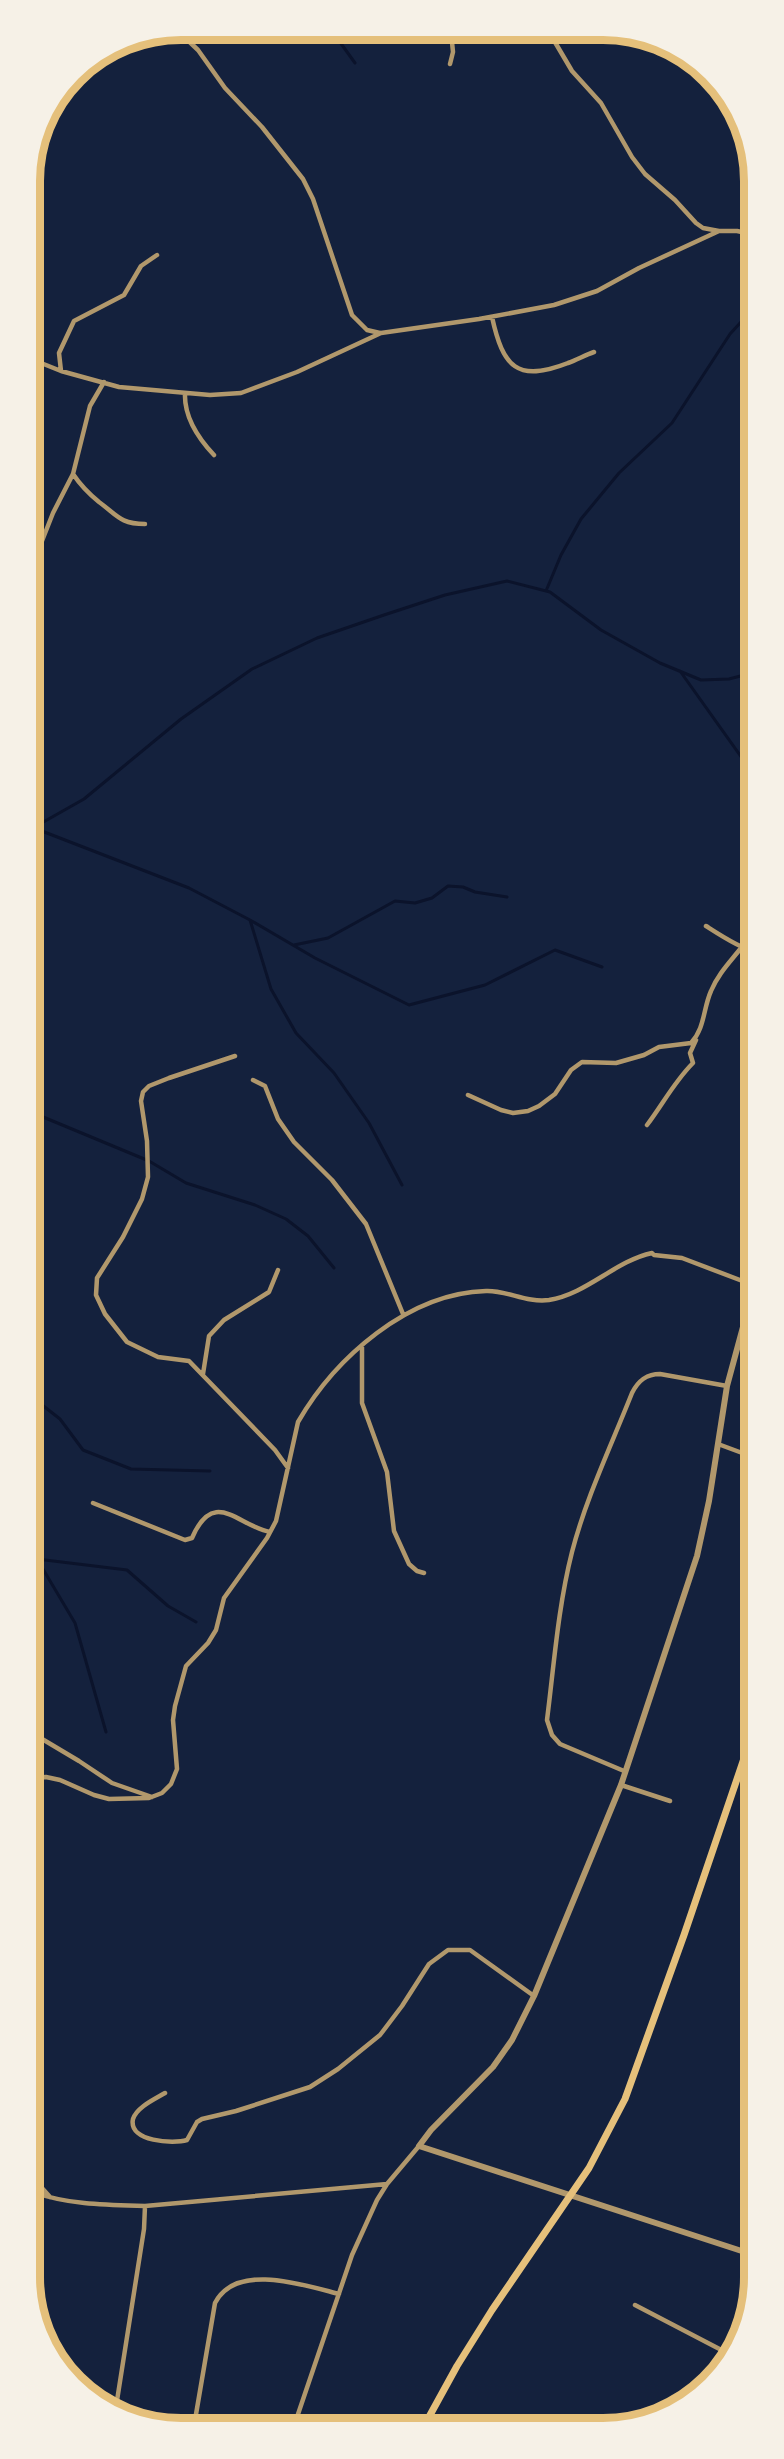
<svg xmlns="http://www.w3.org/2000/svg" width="784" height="2459" viewBox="0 0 784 2459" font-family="Cabin,sans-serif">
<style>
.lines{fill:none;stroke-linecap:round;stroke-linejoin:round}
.stream{stroke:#0b132b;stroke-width:3}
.minor{stroke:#b1986c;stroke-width:4.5}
.tertiary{stroke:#b1986c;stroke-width:6}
.secondary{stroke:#e5c07b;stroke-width:7}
.rim{fill:none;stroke:#e5c07b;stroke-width:8}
</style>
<rect width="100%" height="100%" fill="#14213d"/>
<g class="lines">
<!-- stream -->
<path class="stream" d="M 332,31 L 355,63
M 546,591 L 561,555 L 581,519 L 619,473 L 672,423 L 730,334 L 751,311
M 680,671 L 752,772
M 34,828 L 189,888 L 250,920 L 315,958 L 409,1005 L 485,985 L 555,950 L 602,967
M 31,829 L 84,799 L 181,719 L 252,669 L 317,638 L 384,615 L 445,595 L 507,581 L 550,592 L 601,630 L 660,663 L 701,680 L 729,679 L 752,673
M 250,920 L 271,989 L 296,1033 L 334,1073 L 369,1123 L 402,1185
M 294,945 L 328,938 L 395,901 L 415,903 L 432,898 L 448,886 L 463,887 L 475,892 L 507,897
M 31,1112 L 149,1161 L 186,1183 L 255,1205 L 286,1219 L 308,1236 L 334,1268
M 32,1397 L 60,1419 L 83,1450 L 131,1469 L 210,1471
M 32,1555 L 37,1559 L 75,1623 L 106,1732
M 37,1559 L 127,1570 L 168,1606 L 196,1622"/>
<!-- minor -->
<path class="minor" d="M 178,31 L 198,50 L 225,88 L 262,127 L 303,179 L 313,199 L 352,315 L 367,330 L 380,333
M 549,32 L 572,71 L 601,103 L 632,157 L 645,174 L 675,200 L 696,223 L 703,228 L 719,231
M 658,53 L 666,51
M 450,64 L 453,52 L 451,32
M 30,181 C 39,171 38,161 36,148
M 492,317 C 503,367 517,383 568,363 C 577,360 585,355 594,352
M 31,359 L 61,371 L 119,387 L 210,395 L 241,393 L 297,372 L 381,333 L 479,319 L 554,305 L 597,291 L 639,268 L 719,231 L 737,231 L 751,234
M 61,371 L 59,353 L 74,321 L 124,295 L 141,266 L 157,255
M 185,393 C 184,416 198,438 214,455
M 73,474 C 81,486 88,493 99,502 C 117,515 120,524 145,524
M 31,557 L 40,546 L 53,513 L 73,474 L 90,406 L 104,382
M 706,926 C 717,933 741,949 752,950
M 235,1056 L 169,1078 L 149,1086 L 143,1092 L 141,1101 L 147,1141 L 148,1177 L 142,1199 L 123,1237 L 97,1278 L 96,1295 L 105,1314 L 127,1342 L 158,1357 L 189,1361 L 275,1450 L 288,1468
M 253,1080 L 265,1086 L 278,1119 L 294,1142 L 332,1180 L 366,1224 L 403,1314
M 468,1095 L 501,1110 L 513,1113 L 528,1111 L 539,1106 L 555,1094 L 571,1070 L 582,1062 L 616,1063 L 644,1055 L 659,1047 L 691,1043 C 705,1028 703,1009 711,991 C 718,974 730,962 741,948
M 647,1125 C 663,1104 674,1082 693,1063 L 690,1053 L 696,1040
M 362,1345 L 362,1403 L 387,1472 L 394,1531 L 409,1564 L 417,1571 L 424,1573
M 203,1374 L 209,1336 L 224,1320 L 269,1292 L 278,1270
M 718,1444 L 753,1457
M 93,1503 L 185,1540 L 192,1538 C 214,1487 238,1526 270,1532
M 32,1733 L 79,1761 L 112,1783 L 152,1797
M 624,1771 L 560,1744 L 552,1735 L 547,1720 C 554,1665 558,1607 572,1552 C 586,1498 611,1446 632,1393 C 638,1381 646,1374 660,1374 L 727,1386
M 32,1778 L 46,1777 L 60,1780 L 94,1795 L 109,1799 L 149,1798 L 162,1793 L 171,1784 L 177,1769 L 173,1720 L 175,1706 L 186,1666 L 208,1643 L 216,1630 L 224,1598 L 267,1538 L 276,1521 L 298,1422 C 335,1358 408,1293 486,1291 C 507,1290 526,1303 549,1300 C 587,1294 615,1261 652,1253 L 654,1255 L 682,1258 L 753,1285
M 621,1785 L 670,1801
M 165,2093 C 155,2099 137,2107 133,2119 C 128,2142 174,2144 187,2140 L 197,2122 L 202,2119 L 236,2111 L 310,2087 L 338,2069 L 380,2035 L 402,2006 L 429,1964 L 448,1950 L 470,1950 L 534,1996
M 33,2178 L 50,2197
M 33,2192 C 69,2205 107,2205 145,2206
M 635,2305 L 731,2355
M 116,2407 L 144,2229 L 145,2206 L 387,2184
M 194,2426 L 215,2303 C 236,2262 304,2285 339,2294
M 294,2426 L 352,2255 L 377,2200 L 387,2184 L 419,2146"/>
<!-- tertiary -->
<path class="tertiary" d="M 753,1290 L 727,1386 L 709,1501 L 697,1556 L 621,1785 L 534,1996 L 512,2040 L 493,2067 L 431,2130 L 419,2146 L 754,2255"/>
<!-- secondary -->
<path class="secondary" d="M 424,2426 L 457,2366 L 492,2310 L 589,2168 L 625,2099 L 684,1935 L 753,1732"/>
</g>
<!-- crop -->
<path d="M0 0H784V2459H0ZM181 40H603A141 141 0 0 1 744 181V2277A141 141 0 0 1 603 2418H181A141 141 0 0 1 40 2277V181A141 141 0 0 1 181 40Z" fill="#f6f1e7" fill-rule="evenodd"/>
<path class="rim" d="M181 40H603A141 141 0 0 1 744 181V2277A141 141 0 0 1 603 2418H181A141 141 0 0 1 40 2277V181A141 141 0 0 1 181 40Z"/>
</svg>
